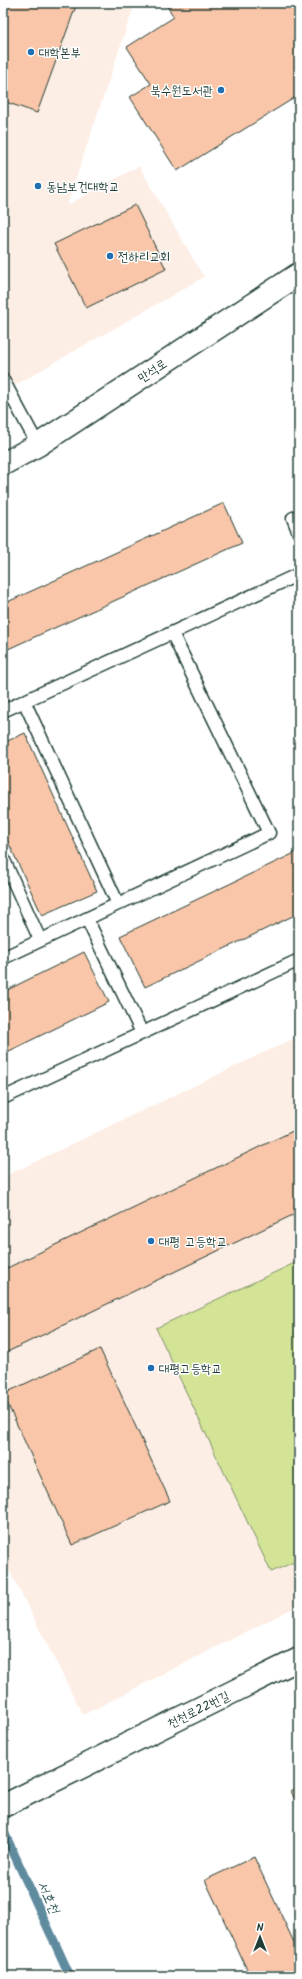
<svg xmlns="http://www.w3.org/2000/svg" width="302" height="1979" viewBox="0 0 302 1979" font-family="Kalam,'Poor Story',sans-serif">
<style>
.built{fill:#fdeee5}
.green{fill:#d4e497;stroke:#7a9066}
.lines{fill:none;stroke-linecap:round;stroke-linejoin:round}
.stream{stroke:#5e8b9f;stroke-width:9}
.building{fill:#f9c6a9;stroke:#1f3d34}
.service-casing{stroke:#1f3d34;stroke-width:15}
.minor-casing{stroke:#1f3d34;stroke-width:25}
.secondary-casing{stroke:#1f3d34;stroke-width:25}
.service{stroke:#fff;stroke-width:12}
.minor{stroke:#fff;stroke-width:22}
.secondary{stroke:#fff;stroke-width:22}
.poi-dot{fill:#1f6fb2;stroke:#fff;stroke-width:1.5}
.labels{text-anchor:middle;stroke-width:3;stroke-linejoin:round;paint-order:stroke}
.poi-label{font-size:13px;fill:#1f3d34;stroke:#fff;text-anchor:start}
.street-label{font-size:13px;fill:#1f3d34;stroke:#fff}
.water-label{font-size:14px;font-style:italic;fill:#395e60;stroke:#fff}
</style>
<rect width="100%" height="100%" fill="#fff"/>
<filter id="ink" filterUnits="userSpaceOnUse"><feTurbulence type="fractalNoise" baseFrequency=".025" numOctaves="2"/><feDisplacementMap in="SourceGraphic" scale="8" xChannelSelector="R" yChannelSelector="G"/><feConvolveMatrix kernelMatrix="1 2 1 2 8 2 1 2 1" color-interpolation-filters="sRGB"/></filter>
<g filter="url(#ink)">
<!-- built -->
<path class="built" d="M 3,3 L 135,3 L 67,205 L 139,166 L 204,277 L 3,392 Z
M 299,1036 L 299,1605 L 83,1715 L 3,1558 L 3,1177 Z"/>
<!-- green -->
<path class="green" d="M 299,1261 L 299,1560 L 271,1572 L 156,1328 Z"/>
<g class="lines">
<!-- stream -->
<path class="stream" d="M 3,1830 L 70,1976"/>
</g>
<!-- building -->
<path class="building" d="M 3,3 L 77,3 L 37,113 L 3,101 Z
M 165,3 L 296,3 L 299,8 L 299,95 L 177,171 L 130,97 L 151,84 L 127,47 L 174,17 Z
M 135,205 L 166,269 L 86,308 L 54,244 Z
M 224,503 L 242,543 L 8,649 L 3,638 L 3,604 Z
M 25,733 L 97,891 L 42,915 L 3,831 L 3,743 Z
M 299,851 L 299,913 L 145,987 L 120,936 Z
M 84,952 L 109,1002 L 3,1054 L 3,992 Z
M 299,1128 L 299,1212 L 3,1354 L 3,1270 Z
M 100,1349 L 170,1501 L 72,1545 L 3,1394 Z
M 299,1787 L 299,1809 L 291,1791 Z
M 254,1857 L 299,1953 L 299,1976 L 250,1976 L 205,1880 Z"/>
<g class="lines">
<defs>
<path id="service" d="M 3,380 L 38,445
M 299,516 L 293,518 L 299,533
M 24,701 L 118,904
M 3,711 L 299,574
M 3,858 L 40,940
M 87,919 L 142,1033
M 3,958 L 269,833 L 172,633
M 3,1098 L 299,960"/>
<path id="minor" d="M 3,1806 L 299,1659"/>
<path id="secondary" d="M 3,464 L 38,445 L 299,274"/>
</defs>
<!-- service casing -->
<use href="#service" class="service-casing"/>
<!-- minor casing -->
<use href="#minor" class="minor-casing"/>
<!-- secondary casing -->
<use href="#secondary" class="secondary-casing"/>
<!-- service -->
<use href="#service" class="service"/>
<!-- minor -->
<use href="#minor" class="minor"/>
<!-- secondary -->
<use href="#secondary" class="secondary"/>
</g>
</g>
<!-- markers -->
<g class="poi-dot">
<circle cx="31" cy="52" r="4"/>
<circle cx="221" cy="90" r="4"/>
<circle cx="38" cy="186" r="4"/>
<circle cx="110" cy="256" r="4"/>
<circle cx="151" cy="1241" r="4"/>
<circle cx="151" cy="1368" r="4"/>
</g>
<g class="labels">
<!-- poi labels -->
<g class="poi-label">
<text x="39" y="57">대학본부</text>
<text x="213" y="95" text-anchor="end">북수원도서관</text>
<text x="46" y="191">동남보건대학교</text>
<text x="118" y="261">전하리교회</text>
<text x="159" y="1246">대평 고등학교</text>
<text x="159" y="1373">대평고등학교</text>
</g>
<!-- street labels -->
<g class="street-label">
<text transform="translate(152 370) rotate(-33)" y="5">만석로</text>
<text transform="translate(198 1709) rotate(-26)" y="5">천천로22번길</text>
</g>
<!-- water labels -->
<g class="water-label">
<text transform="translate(49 1897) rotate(65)" y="5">서호천</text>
</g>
</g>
<!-- margin -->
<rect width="302" height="1979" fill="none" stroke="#fff" stroke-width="16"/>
<rect x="8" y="8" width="286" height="1963" fill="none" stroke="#1f3d34" stroke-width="1.5" filter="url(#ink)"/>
<!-- north arrow -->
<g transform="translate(260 1937)" stroke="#ffffff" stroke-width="3" paint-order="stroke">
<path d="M0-3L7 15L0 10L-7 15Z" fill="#1f3d34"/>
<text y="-6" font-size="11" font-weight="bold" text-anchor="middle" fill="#1f3d34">N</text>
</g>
</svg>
